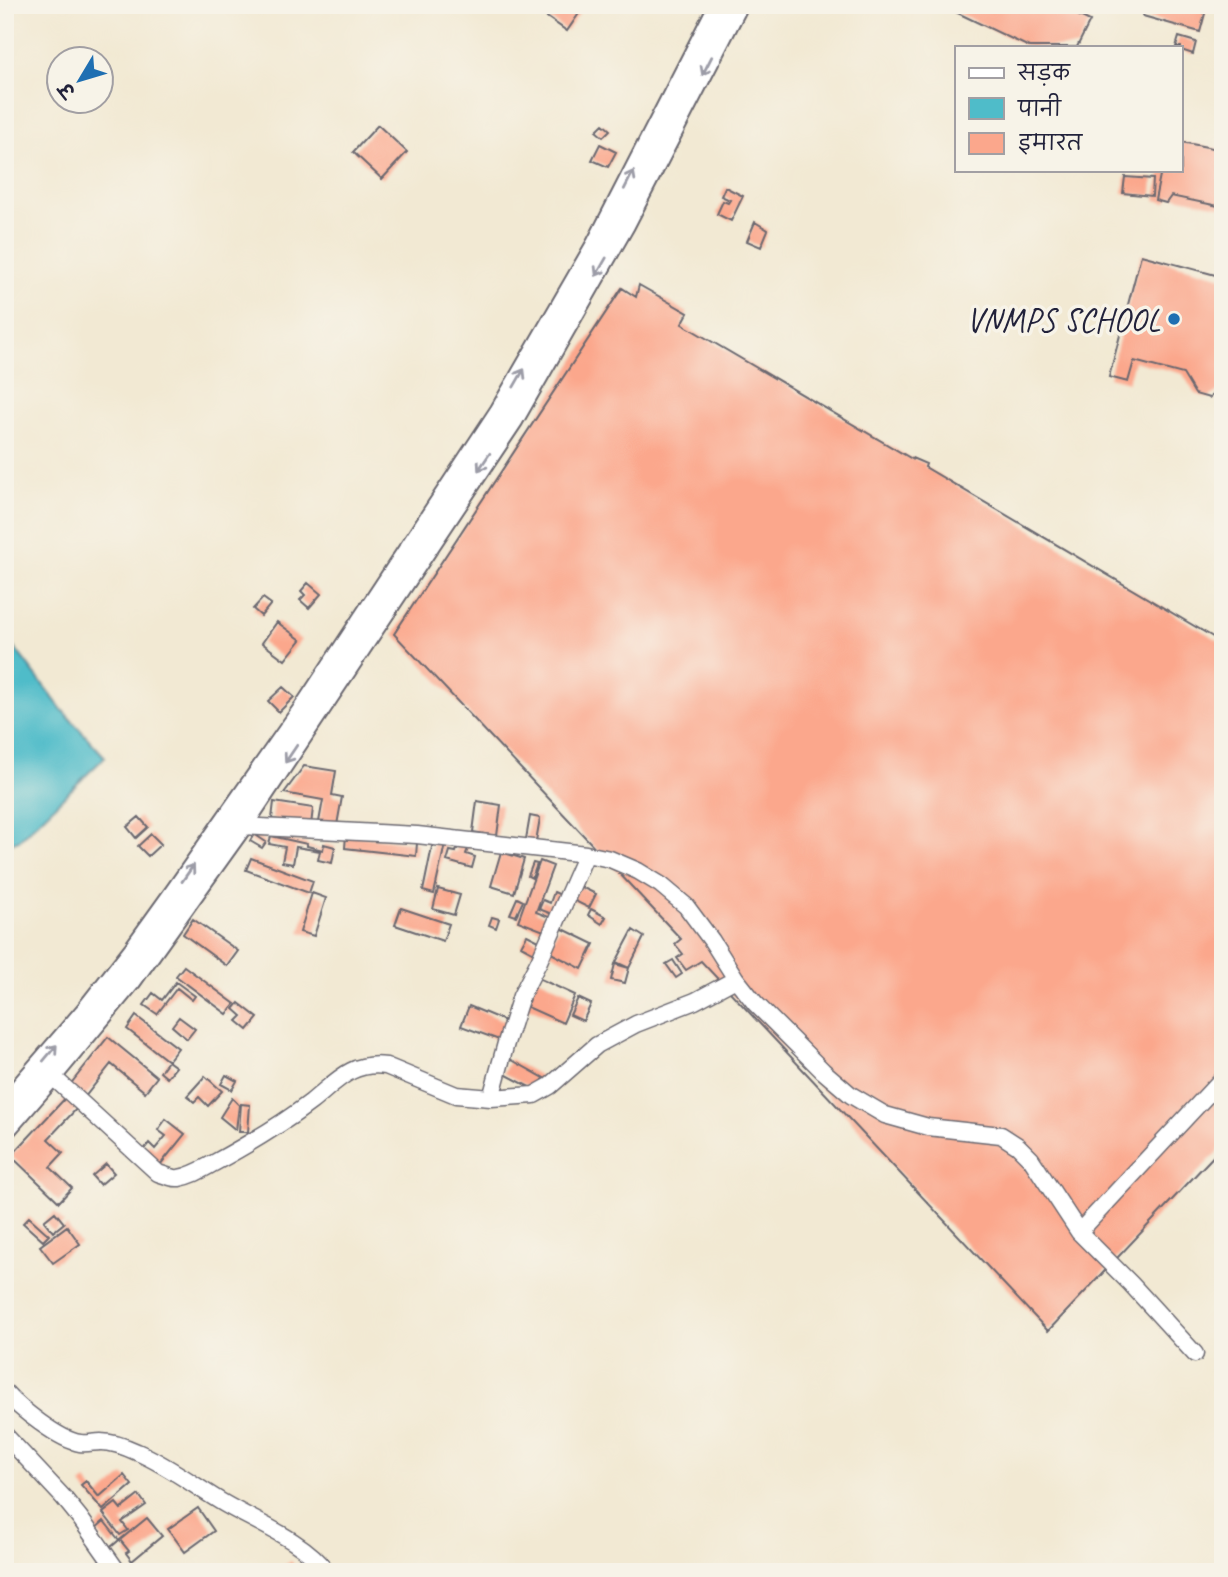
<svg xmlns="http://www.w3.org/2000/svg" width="1228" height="1577" viewBox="0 0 1228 1577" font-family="Caveat,'Playpen Sans Deva',sans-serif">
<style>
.water{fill:#4fbcc9;stroke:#386f82;stroke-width:2}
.building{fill:#fba78c}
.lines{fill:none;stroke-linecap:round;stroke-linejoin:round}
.minor-casing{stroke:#6b6870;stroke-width:19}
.major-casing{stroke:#6b6870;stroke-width:23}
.minor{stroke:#fff;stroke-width:16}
.major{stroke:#fff;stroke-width:19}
.oneway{stroke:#9c9ca7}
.poi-dot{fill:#1f6fb2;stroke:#f7f3e8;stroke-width:2.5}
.labels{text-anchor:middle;stroke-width:7;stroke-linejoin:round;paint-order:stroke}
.poi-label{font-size:33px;fill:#22223b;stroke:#f7f3e8;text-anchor:end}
</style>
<rect width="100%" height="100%" fill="#f7f3e8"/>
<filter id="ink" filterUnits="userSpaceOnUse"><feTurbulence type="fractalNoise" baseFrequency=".0143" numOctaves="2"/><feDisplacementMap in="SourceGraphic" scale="14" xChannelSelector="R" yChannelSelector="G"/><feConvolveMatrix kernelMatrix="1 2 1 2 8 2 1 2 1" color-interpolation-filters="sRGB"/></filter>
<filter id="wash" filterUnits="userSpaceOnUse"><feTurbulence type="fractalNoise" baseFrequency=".00686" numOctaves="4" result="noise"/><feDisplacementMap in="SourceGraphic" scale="28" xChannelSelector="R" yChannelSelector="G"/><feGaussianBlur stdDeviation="1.57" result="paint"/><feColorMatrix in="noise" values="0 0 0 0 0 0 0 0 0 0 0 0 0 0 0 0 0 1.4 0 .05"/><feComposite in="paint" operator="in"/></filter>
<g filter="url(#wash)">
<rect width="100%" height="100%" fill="#f2e9d3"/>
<!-- water -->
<path class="water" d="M 5,635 L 63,711 L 105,757 L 19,840 L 5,845 Z"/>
<g id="blocks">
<!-- building -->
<path class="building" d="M 540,5 L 571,5 L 580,12 L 567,31 L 544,15 Z
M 941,5 L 1057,5 L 1090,21 L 1077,47 L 1029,47 Z
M 1146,5 L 1205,5 L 1207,6 L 1200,32 L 1143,16 Z
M 1179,37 L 1196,42 L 1193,54 L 1181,50 L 1181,47 L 1176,47 Z
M 603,124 L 610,130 L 603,137 L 596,131 Z
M 378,125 L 407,152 L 382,179 L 353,152 Z
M 1181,142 L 1223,150 L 1223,207 L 1171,196 L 1166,203 L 1155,200 L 1161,170 L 1181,170 Z
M 600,144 L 616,152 L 608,167 L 592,160 Z
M 1125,177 L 1153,179 L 1152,196 L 1123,193 Z
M 725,187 L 743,196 L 731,221 L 717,214 L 723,201 L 728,203 L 730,200 L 721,196 Z
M 755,222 L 768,230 L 761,247 L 747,241 Z
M 1141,255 L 1223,277 L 1223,387 L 1209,398 L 1195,394 L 1183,374 L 1134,361 L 1128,382 L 1109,377 Z
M 639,285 L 688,313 L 682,324 L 912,459 L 912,458 L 926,464 L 925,467 L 1223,643 L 1223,1146 L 1048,1331 L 701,961 L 686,970 L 677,958 L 683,954 L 675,944 L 681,939 L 394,634 L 622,288 L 636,297 Z
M 308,583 L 321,594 L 309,608 L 300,600 L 305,595 L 301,591 Z
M 263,598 L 271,604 L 261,616 L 253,609 Z
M 277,622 L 301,640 L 285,660 L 262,643 Z
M 283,687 L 294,697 L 279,712 L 268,701 Z
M 304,766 L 336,771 L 332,795 L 342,797 L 337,825 L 319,822 L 323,800 L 284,793 Z
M 477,801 L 501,805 L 497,836 L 473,832 Z
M 274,802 L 313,808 L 311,825 L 272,819 Z
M 530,816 L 540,818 L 535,847 L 525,845 Z
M 139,817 L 148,827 L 136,838 L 127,827 Z
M 151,834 L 161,844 L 148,856 L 138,846 Z
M 254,834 L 266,842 L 262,848 L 250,841 Z
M 346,835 L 417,843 L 416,856 L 345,848 Z
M 271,836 L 307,844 L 307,846 L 323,850 L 324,844 L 335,847 L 332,863 L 318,860 L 320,851 L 296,847 L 293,864 L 282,862 L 285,847 L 269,844 Z
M 433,842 L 445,844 L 434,894 L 423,891 Z
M 459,843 L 469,846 L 466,854 L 475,857 L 472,868 L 447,861 L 450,851 L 456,852 Z
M 501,852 L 524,859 L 514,893 L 491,886 Z
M 251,858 L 313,881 L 309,893 L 246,870 Z
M 540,861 L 553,866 L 536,912 L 554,919 L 549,933 L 518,921 Z
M 533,863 L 537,864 L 532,878 L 528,876 Z
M 579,886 L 596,894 L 589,908 L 573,900 Z
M 438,889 L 460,895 L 454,915 L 433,909 Z
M 554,892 L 565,897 L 557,916 L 539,909 L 543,900 L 550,903 Z
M 312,893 L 326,898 L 314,936 L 300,932 Z
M 517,898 L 523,901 L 516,916 L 510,914 Z
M 401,908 L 449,924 L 443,941 L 395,925 Z
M 591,909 L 606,917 L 602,924 L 588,915 Z
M 492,917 L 499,919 L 496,928 L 489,925 Z
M 193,919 L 238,951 L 227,966 L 183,934 Z
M 559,927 L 594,944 L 582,969 L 547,951 Z
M 633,930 L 644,937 L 629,968 L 616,962 Z
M 527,935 L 543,943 L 538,955 L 521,946 Z
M 673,960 L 682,974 L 676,978 L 666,964 Z
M 615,964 L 629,968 L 625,983 L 611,980 Z
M 184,966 L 235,1004 L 227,1014 L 176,976 Z
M 536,977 L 575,995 L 563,1023 L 523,1005 Z
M 176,982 L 195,996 L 192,1000 L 177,988 L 157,1014 L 144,1005 L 153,993 L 162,1000 Z
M 578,998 L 591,1004 L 583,1021 L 570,1015 Z
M 239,1003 L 258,1018 L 248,1030 L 237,1021 L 242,1016 L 234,1009 Z
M 469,1006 L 512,1024 L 502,1041 L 461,1026 Z
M 136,1016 L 178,1048 L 168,1061 L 176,1067 L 167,1078 L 160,1072 L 168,1061 L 127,1029 Z
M 179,1017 L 195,1029 L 187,1039 L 172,1026 Z
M 108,1037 L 157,1077 L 145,1092 L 111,1064 L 84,1098 L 69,1086 Z
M 510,1059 L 544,1078 L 537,1091 L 503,1073 Z
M 226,1075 L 237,1081 L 232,1090 L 221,1084 Z
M 205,1076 L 222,1091 L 208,1106 L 199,1097 L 194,1102 L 187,1096 Z
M 70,1093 L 81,1104 L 48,1139 L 63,1153 L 50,1167 L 72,1188 L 59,1202 L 11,1156 Z
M 232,1098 L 239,1105 L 236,1130 L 220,1117 Z
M 241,1104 L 250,1105 L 248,1132 L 239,1132 Z
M 166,1119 L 185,1134 L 160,1165 L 143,1151 L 149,1143 L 155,1149 L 166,1136 L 158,1130 Z
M 106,1164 L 114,1173 L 100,1185 L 92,1176 Z
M 55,1212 L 64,1223 L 53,1232 L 44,1221 Z
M 29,1217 L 49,1235 L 43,1241 L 23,1223 Z
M 67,1226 L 80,1244 L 53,1263 L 40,1246 Z
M 124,1475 L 132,1485 L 103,1510 L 81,1485 L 86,1481 L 99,1497 Z
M 139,1495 L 146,1505 L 122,1522 L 128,1530 L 120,1535 L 103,1513 L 116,1503 L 121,1509 Z
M 198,1508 L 214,1531 L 185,1552 L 168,1529 Z
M 147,1518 L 162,1536 L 132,1561 L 126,1553 L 129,1551 L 120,1540 Z
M 104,1521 L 119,1540 L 111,1547 L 95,1529 Z
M 291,1561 L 295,1567 L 300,1564 L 305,1572 L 279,1572 L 278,1570 Z"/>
</g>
</g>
<g filter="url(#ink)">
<use href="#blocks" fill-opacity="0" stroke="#6b6870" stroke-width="2"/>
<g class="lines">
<defs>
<path id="minor" d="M 242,826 L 417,835 L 586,854 L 610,859 L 638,871 L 661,885 L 686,906 L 712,941 L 736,979 L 755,1003 L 823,1071 L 851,1095 L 885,1115 L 928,1127 L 1001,1135 L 1018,1146 L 1031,1159 L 1079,1232 L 1131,1284 L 1195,1354
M 52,1076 L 158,1173 C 165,1175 172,1179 179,1178 C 192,1176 203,1169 214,1163 C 247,1145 281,1125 311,1102 C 336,1082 351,1061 386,1066 L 456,1095 L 491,1098 L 534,1095 L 550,1086 L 597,1045 L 636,1024 L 695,1001 L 736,979
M 491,1098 L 506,1043 L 521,996 L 539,961 L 586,854
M 1079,1232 L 1223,1078
M 5,1392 C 19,1408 59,1440 80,1443 C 87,1444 94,1442 101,1442 C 113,1442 126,1447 137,1452 C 168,1465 196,1487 225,1504 C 256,1522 306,1542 327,1572
M 5,1435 L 63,1497 L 80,1518 L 118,1572"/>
<path id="major" d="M 5,1105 L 84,1013 L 134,949 L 175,892 L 304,708 L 500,411 L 596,245 L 719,5
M 5,1130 L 52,1076 L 131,981 L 242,826 L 513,420 L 625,224 L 738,5"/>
</defs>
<!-- minor casing -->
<use href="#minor" class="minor-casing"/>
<!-- major casing -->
<use href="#major" class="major-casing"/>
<!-- minor -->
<use href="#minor" class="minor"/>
<!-- major -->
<use href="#major" class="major"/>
</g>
<!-- one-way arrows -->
<defs><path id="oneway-shaft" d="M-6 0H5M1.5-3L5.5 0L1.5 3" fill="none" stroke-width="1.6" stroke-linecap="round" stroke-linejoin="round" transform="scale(1.75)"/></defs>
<g class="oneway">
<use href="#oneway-shaft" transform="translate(707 66) rotate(117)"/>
<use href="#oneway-shaft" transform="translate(629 180) rotate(-63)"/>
<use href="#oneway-shaft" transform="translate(601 267) rotate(120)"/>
<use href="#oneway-shaft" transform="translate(519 378) rotate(-60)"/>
<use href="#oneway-shaft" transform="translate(484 462) rotate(124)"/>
<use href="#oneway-shaft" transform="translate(291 754) rotate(124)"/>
<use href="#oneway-shaft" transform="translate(188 873) rotate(-55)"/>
<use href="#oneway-shaft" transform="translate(50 1053) rotate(-50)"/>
</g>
</g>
<!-- markers -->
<circle class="poi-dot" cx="1174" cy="319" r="7"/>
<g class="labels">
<!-- poi labels -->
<g class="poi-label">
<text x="1160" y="331">VNMPS SCHOOL</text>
</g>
</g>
<!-- margin -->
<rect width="1228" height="1577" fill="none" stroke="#f7f3e8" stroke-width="28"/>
<!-- legend -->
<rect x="955" y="46" width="228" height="126" fill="#f7f3e8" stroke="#a29fa3" stroke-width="2"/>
<rect x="969" y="68" width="35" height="10" fill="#ffffff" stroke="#a29fa3" stroke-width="2"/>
<text x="1018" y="80" font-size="21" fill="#22223b">सड़क</text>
<rect x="969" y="98" width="35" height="21" fill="#4fbcc9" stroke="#a29fa3" stroke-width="2"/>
<text x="1018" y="116" font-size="21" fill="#22223b">पानी</text>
<rect x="969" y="133" width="35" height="21" fill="#fba78c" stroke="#a29fa3" stroke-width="2"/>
<text x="1018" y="150" font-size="21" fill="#22223b">इमारत</text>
<!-- north arrow -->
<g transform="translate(80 80) rotate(232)"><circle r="33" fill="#f7f3e8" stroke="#a29fa3" stroke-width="2"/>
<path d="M0-5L12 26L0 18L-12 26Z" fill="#1f6fb2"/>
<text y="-10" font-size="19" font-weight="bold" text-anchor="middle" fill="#22223b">उ</text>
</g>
</svg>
